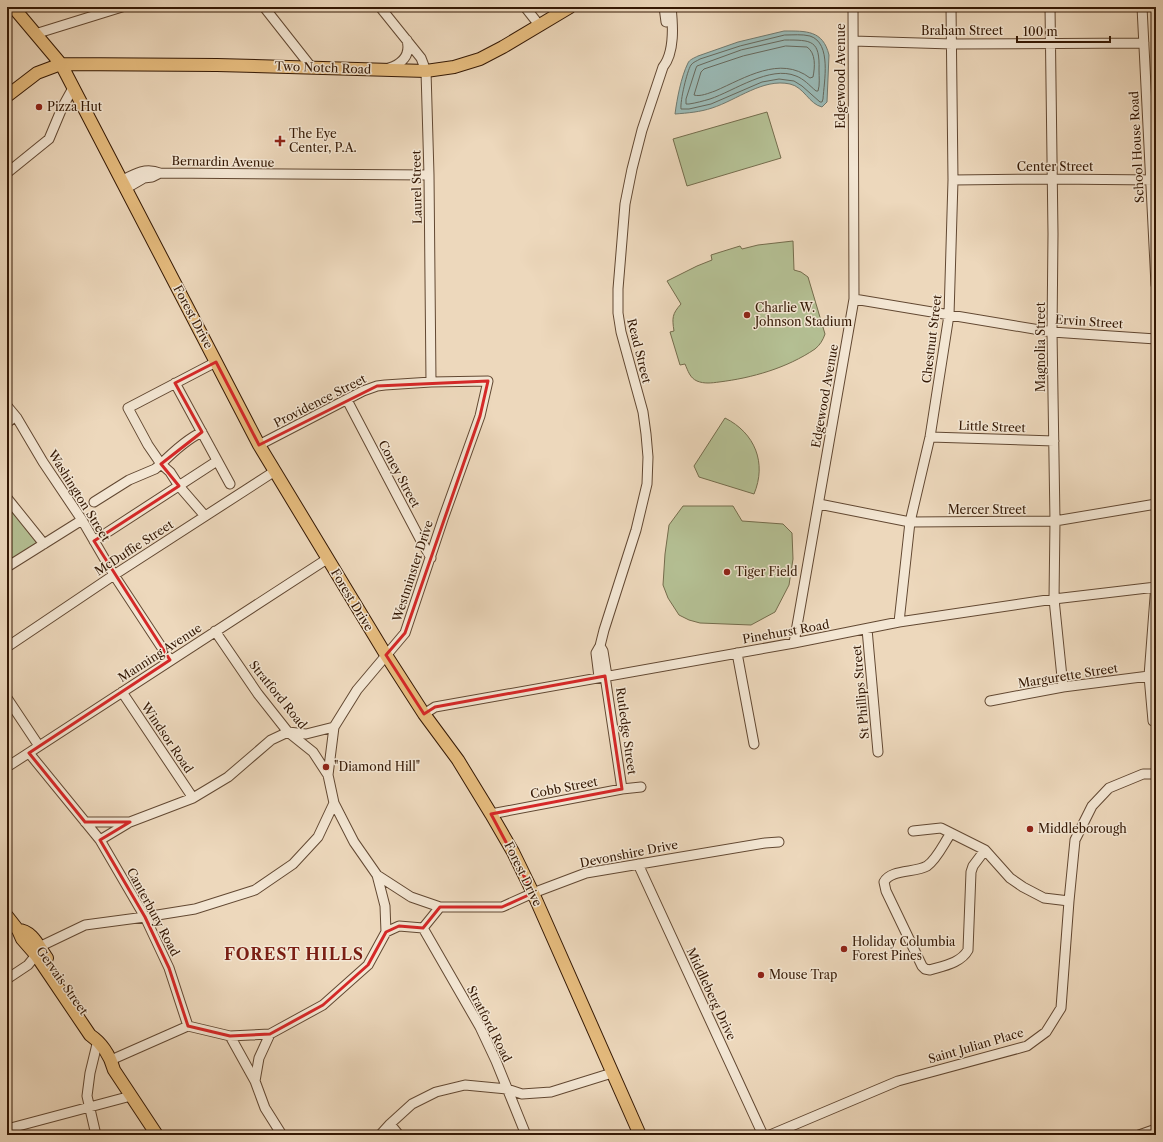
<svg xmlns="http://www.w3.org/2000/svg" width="1163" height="1142" viewBox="0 0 1163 1142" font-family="'Libre Caslon Text',serif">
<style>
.green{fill:#b4bf93;stroke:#746c4c}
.water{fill:#9ab9b5;stroke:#71796e}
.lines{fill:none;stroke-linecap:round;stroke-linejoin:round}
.shore{stroke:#67685c;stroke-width:1}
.minor-casing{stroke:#624832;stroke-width:11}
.major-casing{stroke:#341804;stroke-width:14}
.minor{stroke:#f3e6d3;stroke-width:9}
.major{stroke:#e6bc7e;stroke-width:12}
.marked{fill:none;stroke:#d62828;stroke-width:3;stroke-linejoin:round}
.poi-dot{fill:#8f2418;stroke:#f3e6d3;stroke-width:1.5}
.labels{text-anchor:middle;stroke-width:3;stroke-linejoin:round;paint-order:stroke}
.street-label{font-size:12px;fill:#341804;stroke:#f3e6d3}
.poi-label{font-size:12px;fill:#341804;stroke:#f3e6d3;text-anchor:start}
.district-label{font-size:16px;font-weight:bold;letter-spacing:1px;fill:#7a1f14;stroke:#f3e6d3}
</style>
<rect width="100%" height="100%" fill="#edd8bc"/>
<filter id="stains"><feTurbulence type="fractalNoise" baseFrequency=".005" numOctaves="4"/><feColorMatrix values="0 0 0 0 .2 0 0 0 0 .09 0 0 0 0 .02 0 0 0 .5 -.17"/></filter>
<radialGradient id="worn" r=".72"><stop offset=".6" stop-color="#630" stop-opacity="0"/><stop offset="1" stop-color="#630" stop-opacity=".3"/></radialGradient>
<!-- green -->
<path class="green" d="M 767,112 L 781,158 L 687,186 L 673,139 Z
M 793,241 L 794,270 L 801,272 L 808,277 L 825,334 C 823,340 820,345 815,349 C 787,368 752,378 719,382 C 712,383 704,384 697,381 C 690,378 688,371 685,364 L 680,365 L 670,332 L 674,331 C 672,318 672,314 681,304 L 667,281 L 697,266 L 712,260 L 711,255 L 740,246 L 742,249 L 758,245 Z
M 725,418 C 755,433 767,463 754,494 L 699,477 L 694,466 Z
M 7,499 L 40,542 L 7,562 Z
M 683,506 L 733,506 L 742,521 L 783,524 L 792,533 L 793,559 L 789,585 L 775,612 L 751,625 L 700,623 L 689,620 L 679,615 L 668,598 L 663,585 L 665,554 L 669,525 Z"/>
<!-- water -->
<path class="water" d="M 784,31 C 806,31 823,30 829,55 L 827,102 L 822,107 C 809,104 804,87 790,84 C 763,78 737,100 712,108 C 700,112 688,113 675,114 C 677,99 681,77 688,63 C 689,60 694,58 698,56 L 738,42 Z"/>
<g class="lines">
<!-- shore -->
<path class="shore" d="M 785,35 C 793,35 802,34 810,36 C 832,43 824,82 823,99 L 822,102 L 820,102 L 802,86 L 794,81 L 779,79 L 762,82 L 711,104 L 689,109 L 681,109 C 680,101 687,71 691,65 C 693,62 697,61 700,59 L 740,46 Z
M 785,40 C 812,40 820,40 819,70 C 819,77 820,85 818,91 L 816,91 C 809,85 804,79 796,76 C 770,65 734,91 710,99 C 703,101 696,103 689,104 L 686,104 L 686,99 L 696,68 L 697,66 L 741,50 Z
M 786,46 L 807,47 C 816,53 815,67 813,77 L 810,78 C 780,55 745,78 715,91 C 709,93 700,97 694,95 L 701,72 L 704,69 L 743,56 Z"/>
<defs>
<path id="minor" d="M 264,7 L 312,68
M 380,7 L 421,58 L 426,71 L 429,175 L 431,382
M 525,7 L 540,26
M 664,7 L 666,22
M 1050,7 L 1053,234 L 1052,332 L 1055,521 L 1054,599 L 1063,687
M 1142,7 L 1156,285
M 35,34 L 122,7
M 853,41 L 952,44 L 1144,43
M 389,68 C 402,64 411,55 407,40
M 7,173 L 49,139 L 62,108 L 73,88
M 953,180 L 1052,179 L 1156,180
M 121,181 C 134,174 145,167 160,173 L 429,175
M 125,189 L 144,178 L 152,177 L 160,173
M 854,299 L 1052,332 L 1156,339
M 175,383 L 230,484
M 347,400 L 419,537 L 431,558
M 7,406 L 17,418 L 43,462 L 82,520 L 114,575 L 170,660
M 7,423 L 15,416
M 202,432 C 187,439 173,452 161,464 L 148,445 L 128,408 L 216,362
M 930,437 L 1054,441
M 259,445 L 363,391 L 377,386 L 385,385 L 431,382 L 488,381 L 480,416 L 443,519 L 405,633 L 357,690 L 334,727 L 328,775
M 7,498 L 44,544
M 94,502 L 129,480 L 155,469 L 161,464 L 170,472 L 179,486 L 205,516
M 819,504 L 910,522 L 1055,521 L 1156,504
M 94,541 L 217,461
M 7,567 L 82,520
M 899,622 L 910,522 L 930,437 L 949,315 L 953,180 L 951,7
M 867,629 L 878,752
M 215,631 L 258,694 L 288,732 L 313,752 L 328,775 L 334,803 L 354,842 L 377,875 L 385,906 L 386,932
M 794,643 L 854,299 L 853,7
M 600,646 L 603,651 L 607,676
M 7,647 L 114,575 L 275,471
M 737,653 L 754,744
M 605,676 L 622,789
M 599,677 L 596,653 L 600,646 L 604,630 L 636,530 L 647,484 L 648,457 L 646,434 L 643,412 L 621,332 L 618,313 L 618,289 L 625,204 L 632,169 L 642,130 L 663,67 C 675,52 673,25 671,7
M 122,692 L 193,798
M 7,698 L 39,746
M 990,701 L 1063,687 L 1149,676
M 424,714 L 435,707 L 794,643 L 899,622 L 1054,599 L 1156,587
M 1153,721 L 1149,676 L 1156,584
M 29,753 L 100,840 L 145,917 L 169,968 L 188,1026
M 7,767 L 327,559
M 491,814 L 622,789 L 641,787
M 85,822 L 130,822
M 913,831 L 941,828 L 985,850 L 1010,878 L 1023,887 L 1044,898 L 1069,901
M 951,833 C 944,843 937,859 927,866 C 915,873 891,869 884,882 L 886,891 L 922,966 L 925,969 L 930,970 C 943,966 961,963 968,950 L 971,872 L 973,866 L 985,850
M 100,840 L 130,822 L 193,798 L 228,777 L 271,740 L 288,732 L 306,734 L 334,727
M 638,864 L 763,1135
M 377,875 L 411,897 L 440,907 L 502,907 L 533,893 L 586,873 L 765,843 L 779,842
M 423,928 L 480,1027 L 496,1061 L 526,1135
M 423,928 L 440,907
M 39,947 L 85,925 L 145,917 L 195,909 L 255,890 L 293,864 L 318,837 L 334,803
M 7,979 L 28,965 L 36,955
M 188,1026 L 230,1036 L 270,1034 L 323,1005 L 368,965 L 386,932 L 399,926 L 423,928
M 230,1036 L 255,1081 L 265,1108 L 282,1135
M 111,1060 L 188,1026
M 255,1081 L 259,1058 L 270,1034
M 390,1124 L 399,1135
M 7,1129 L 131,1096
M 96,1135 L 87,1096 L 90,1073 L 98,1040
M 380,1135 L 390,1124 L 412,1104 L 436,1092 L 465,1085 L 507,1089 L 522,1094 L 551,1092 L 612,1073
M 770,1135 L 898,1081 L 1027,1046 L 1046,1032 L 1061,1008 L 1069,901 L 1075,840 L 1092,806 L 1109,788 L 1143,774 L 1156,774
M 1139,1135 L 1156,1129"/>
<path id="major" d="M 13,7 L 61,64 L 259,445 L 386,655 L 424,714 L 458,760 L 491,814 L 513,852 L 533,893 L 640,1135
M 7,96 L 37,73 L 61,64 L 217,65 L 426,71 L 454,67 L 480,59 L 503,47 L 570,7
M 7,916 L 18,930 L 22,939 L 36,955 L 90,1035 C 102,1043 110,1056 114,1070 L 157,1135
M 18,930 C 32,930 39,947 47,958"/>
</defs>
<!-- minor casing -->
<use href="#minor" class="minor-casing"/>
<!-- major casing -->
<use href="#major" class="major-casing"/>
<!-- minor -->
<use href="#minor" class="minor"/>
<!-- major -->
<use href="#major" class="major"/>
</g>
<!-- marked area -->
<path class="marked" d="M 216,362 L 259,445 L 377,386 L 488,381 L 480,416 L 405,633 L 386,655 L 424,714 L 435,707 L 605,676 L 622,789 L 491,814 L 533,893 L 502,907 L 440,907 L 423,928 L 399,926 L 386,932 L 368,965 L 323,1005 L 270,1034 L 230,1036 L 188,1026 L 169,968 L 145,917 L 100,840 L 130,822 L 85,822 L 29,753 L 170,660 L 94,541 L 179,486 L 161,464 L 202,432 L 175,383 Z"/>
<!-- markers -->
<g class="poi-dot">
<circle cx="39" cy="107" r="4"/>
<path d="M278 135h4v4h4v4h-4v4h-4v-4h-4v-4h4z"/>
<circle cx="747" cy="315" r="4"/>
<circle cx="727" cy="572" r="4"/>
<circle cx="326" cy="767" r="4"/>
<circle cx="1030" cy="829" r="4"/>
<circle cx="844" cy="949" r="4"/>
<circle cx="761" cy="975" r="4"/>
</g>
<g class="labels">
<!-- street labels -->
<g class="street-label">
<text x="962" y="35">Braham Street</text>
<text transform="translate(323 68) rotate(2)" y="4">Two Notch Road</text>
<text transform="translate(841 76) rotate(-90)" y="4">Edgewood Avenue</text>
<text transform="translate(1137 147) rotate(-93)" y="4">School House Road</text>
<text transform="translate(223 162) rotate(1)" y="4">Bernardin Avenue</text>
<text x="1055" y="171">Center Street</text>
<text transform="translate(417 187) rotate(-91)" y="4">Laurel Street</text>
<text transform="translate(193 317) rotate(62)" y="4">Forest Drive</text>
<text transform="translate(1089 322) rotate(4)" y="4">Ervin Street</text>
<text transform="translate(932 339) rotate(-83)" y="4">Chestnut Street</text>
<text transform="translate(1041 347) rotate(-90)" y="4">Magnolia Street</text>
<text transform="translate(639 351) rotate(76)" y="4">Read Street</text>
<text transform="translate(825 396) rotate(-80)" y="4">Edgewood Avenue</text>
<text transform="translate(320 401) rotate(-27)" y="4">Providence Street</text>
<text transform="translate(992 427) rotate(2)" y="4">Little Street</text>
<text transform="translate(399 474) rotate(62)" y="4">Coney Street</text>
<text transform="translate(79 496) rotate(58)" y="4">Washington Street</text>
<text x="987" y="514">Mercer Street</text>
<text transform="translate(134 548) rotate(-33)" y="4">McDuffie Street</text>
<text transform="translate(413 571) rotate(-72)" y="4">Westminster Drive</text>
<text transform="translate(352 600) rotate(59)" y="4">Forest Drive</text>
<text transform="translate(786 632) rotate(-10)" y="4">Pinehurst Road</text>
<text transform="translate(160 653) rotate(-33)" y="4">Manning Avenue</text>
<text transform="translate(1068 676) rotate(-9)" y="4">Margurette Street</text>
<text transform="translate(861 692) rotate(-95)" y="4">St Phillips Street</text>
<text transform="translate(278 695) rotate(51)" y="4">Stratford Road</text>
<text transform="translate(626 731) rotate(82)" y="4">Rutledge Street</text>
<text transform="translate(167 738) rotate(56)" y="4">Windsor Road</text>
<text transform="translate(564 788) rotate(-11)" y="4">Cobb Street</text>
<text transform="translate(629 854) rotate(-11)" y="4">Devonshire Drive</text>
<text transform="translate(523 874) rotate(64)" y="4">Forest Drive</text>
<text transform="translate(153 912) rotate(62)" y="4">Canterbury Road</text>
<text transform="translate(62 981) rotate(55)" y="4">Gervais Street</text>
<text transform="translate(711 994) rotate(65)" y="4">Middleberg Drive</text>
<text transform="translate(489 1024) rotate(63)" y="4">Stratford Road</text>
<text transform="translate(976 1046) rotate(-16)" y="4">Saint Julian Place</text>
</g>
<!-- poi labels -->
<g class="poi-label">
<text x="47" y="111">Pizza Hut</text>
<text x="289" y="138">The Eye<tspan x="289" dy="14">Center, P.A.</tspan></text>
<text x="755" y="312">Charlie W.<tspan x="755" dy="14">Johnson Stadium</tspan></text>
<text x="735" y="576">Tiger Field</text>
<text x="334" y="771">"Diamond Hill"</text>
<text x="1038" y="833">Middleborough</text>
<text x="852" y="946">Holiday Columbia<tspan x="852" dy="14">Forest Pines</tspan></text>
<text x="769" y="979">Mouse Trap</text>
</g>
<!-- district labels -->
<g class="district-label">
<text x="294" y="960">FOREST HILLS</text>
</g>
</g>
<!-- margin -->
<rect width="1163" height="1142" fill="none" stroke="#edd8bc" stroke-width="24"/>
<rect x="8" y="8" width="1147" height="1126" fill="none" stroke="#341804" stroke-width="2"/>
<rect x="12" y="12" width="1139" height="1118" fill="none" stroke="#341804"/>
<!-- scale -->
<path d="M1017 36v6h93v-6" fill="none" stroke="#341804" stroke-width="2"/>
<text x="1023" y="36" font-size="12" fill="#341804" stroke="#f3e6d3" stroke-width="3" paint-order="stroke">100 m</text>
<rect width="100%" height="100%" filter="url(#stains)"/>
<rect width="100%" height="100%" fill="url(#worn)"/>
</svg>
